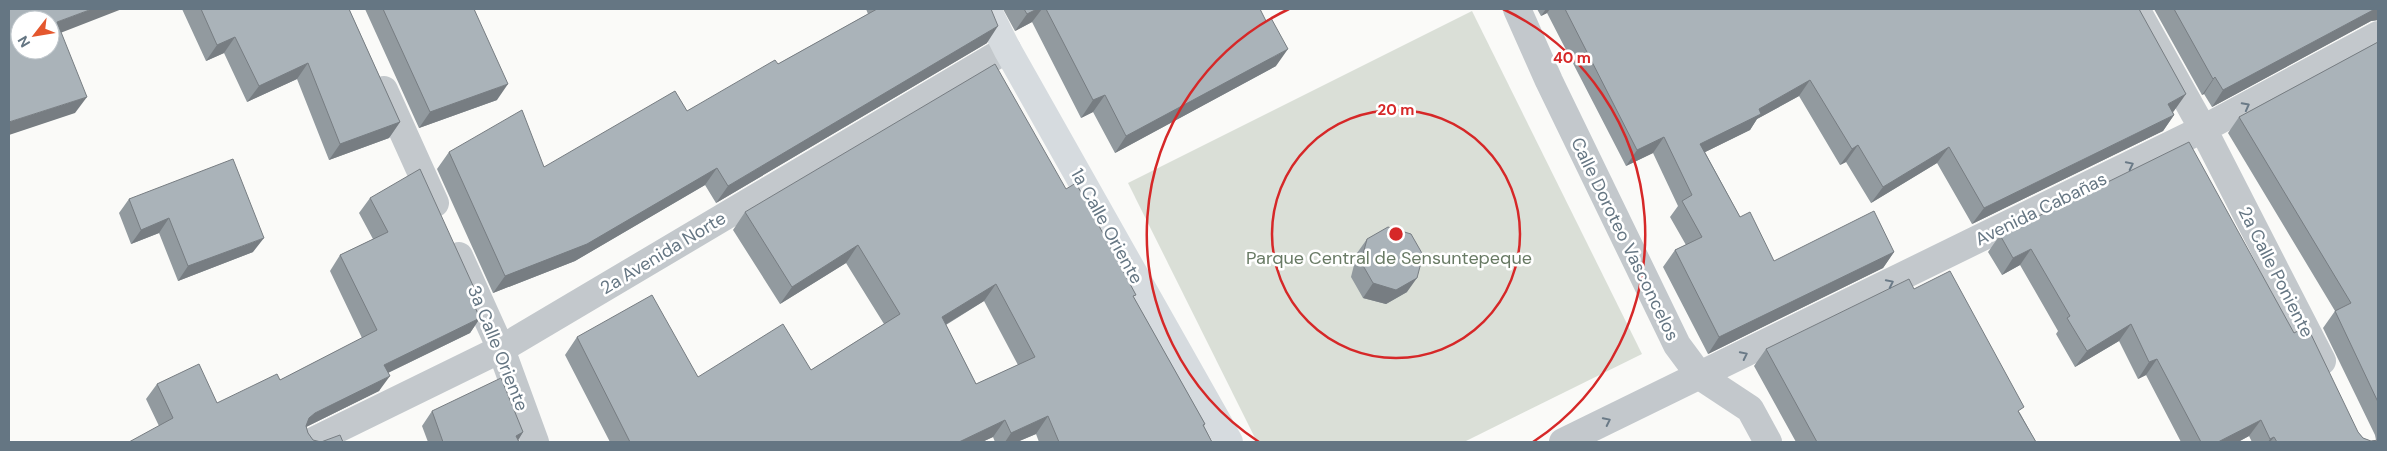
<svg xmlns="http://www.w3.org/2000/svg" width="2387" height="451" viewBox="0 0 2387 451" font-family="'DM Sans',sans-serif">
<style>
.green{fill:#dadfd7}
.lines{fill:none;stroke-linecap:round;stroke-linejoin:round}
.street{stroke:#c3c8cc;stroke-width:28}
.secondary{stroke:#d6dbdf;stroke-width:28}
.wall{fill:#929a9f;fill-rule:evenodd}
.shaded-wall{fill:#777d82}
.building{fill:#aab3b9;stroke:#777d82;fill-rule:evenodd}
.oneway{stroke:#6a7a87}
.ring{fill:none;stroke:#d62828;stroke-width:2.5}
.labels{text-anchor:middle;stroke-width:5;stroke-linejoin:round;paint-order:stroke}
.street-label{font-size:18px;fill:#657683;stroke:#fff}
.park-label{font-size:18px;fill:#687a64;stroke:#fff}
.centre{fill:#d62828;stroke:#fff;stroke-width:2.5}
.ring-label{font-size:15px;text-anchor:middle;font-weight:bold;fill:#d62828;stroke:#fff;stroke-width:5;stroke-linejoin:round;paint-order:stroke}
</style>
<rect width="100%" height="100%" fill="#fafaf8"/>
<!-- green -->
<path class="green" d="M 1472,11 L 1642,354 L 1464,442 L 1257,442 L 1128,183 Z"/>
<g class="lines">
<!-- street -->
<path class="street" d="M 1517,9 L 1549,81 L 1677,345 L 1700,376 L 1750,409 L 1768,442
M 2136,9 L 2203,129 L 2322,361
M 384,90 L 435,203
M 459,256 L 501,349 L 535,442
M 311,442 L 501,349 L 1007,49
M 1563,442 L 2203,129 L 2378,35"/>
<!-- secondary -->
<path class="secondary" d="M 987,9 L 1007,49 L 1229,442"/>
</g>
<!-- wall -->
<path class="wall" d="M 182,9 L 349,9 L 400,122 L 389,138 L 329,160 L 297,79 L 247,102 L 224,53 L 206,61 Z
M 365,9 L 474,9 L 497,100 L 419,128 Z
M 866,9 L 991,9 L 987,43 L 716,203 L 705,185 L 575,261 L 493,293 L 437,169 L 449,152 L 544,167 L 687,111 L 778,64 L 868,14 Z
M 1003,9 L 1260,9 L 1276,66 L 1115,153 L 1093,112 L 1081,118 L 1032,22 L 1015,31 Z
M 1537,9 L 2139,9 L 2174,111 L 2173,112 L 2174,115 L 2163,131 L 1972,224 L 1937,163 L 1871,203 L 1846,162 L 1840,165 L 1799,96 L 1757,119 L 1750,130 L 1705,152 L 1740,217 L 1774,261 L 1894,252 L 1883,268 L 1708,354 L 1663,267 L 1675,250 L 1686,245 L 1670,217 L 1678,206 L 1653,153 L 1626,166 L 1547,13 L 1541,16 Z
M 2154,9 L 2378,9 L 2378,20 L 2371,21 L 2212,107 L 2204,94 L 2202,95 Z
M 2378,42 L 2378,442 L 2252,442 L 2249,436 L 2238,442 L 2181,442 L 2146,375 L 2138,379 L 2119,341 L 2075,367 L 2056,334 L 2058,331 L 2020,265 L 2002,275 L 1988,252 L 2000,235 L 2294,333 L 2358,432 L 2363,438 L 2371,441 L 2376,440 L 2375,435 L 2323,328 L 2335,311 L 2228,133 L 2239,117 Z
M 1066,189 L 1134,298 L 1205,424 L 1204,426 L 1212,442 L 1039,442 L 1036,434 L 1017,442 L 995,442 L 993,437 L 982,442 L 610,442 L 565,355 L 577,337 L 698,377 L 811,370 L 884,324 L 846,263 L 780,304 L 733,230 L 745,212 ZM 984,301 L 1018,365 L 976,384 L 946,325 Z
M 370,198 L 475,290 L 470,297 L 480,318 L 470,333 L 388,373 L 379,391 L 306,427 L 308,433 L 313,440 L 159,426 L 146,399 L 157,384 L 217,403 L 280,380 L 362,338 L 330,271 L 340,255 L 373,239 L 359,213 Z
M 129,199 L 253,252 L 178,281 L 159,233 L 131,244 L 119,213 Z
M 1367,239 L 1407,292 L 1386,304 L 1363,298 L 1351,277 L 1357,253 Z
M 1914,289 L 2020,413 L 2036,442 L 1796,442 L 1754,366 L 1766,349 Z
M 432,411 L 523,432 L 518,440 L 519,442 L 428,442 L 422,426 Z"/>
<!-- shaded-wall -->
<path class="shaded-wall" d="M 92,9 L 122,9 L 50,37 L 57,22 Z
M 1037,9 L 1042,9 L 1032,22 L 1015,31 L 1027,14 Z
M 1546,9 L 1550,9 L 1547,13 L 1541,16 Z
M 2375,9 L 2378,9 L 2378,20 L 2371,21 L 2212,107 L 2223,90 Z
M 998,26 L 987,43 L 716,203 L 728,186 Z
M 235,37 L 224,53 L 206,61 L 217,45 Z
M 1288,49 L 1276,66 L 1115,153 L 1126,136 Z
M 308,63 L 297,79 L 247,102 L 259,86 Z
M 2215,77 L 2204,94 L 2202,95 L 2213,79 Z
M 1810,80 L 1799,96 L 1757,119 L 1750,130 L 1689,160 L 1700,144 L 1759,109 Z
M 508,84 L 497,100 L 419,128 L 430,112 Z
M 2186,94 L 2174,111 L 2157,121 L 2168,104 Z
M 1105,95 L 1093,112 L 1081,118 L 1093,100 Z
M 87,97 L 75,113 L 9,135 L 9,122 Z
M 2174,115 L 2163,131 L 1972,224 L 1984,208 Z
M 400,122 L 389,138 L 329,160 L 340,144 Z
M 1664,137 L 1653,153 L 1626,166 L 1637,150 Z
M 1858,145 L 1846,162 L 1840,165 L 1852,149 Z
M 1949,147 L 1937,163 L 1871,203 L 1883,187 Z
M 717,168 L 705,185 L 575,261 L 493,293 L 505,276 Z
M 169,218 L 159,233 L 131,244 L 141,230 Z
M 264,238 L 253,252 L 178,281 L 188,266 Z
M 858,245 L 846,263 L 780,304 L 792,287 Z
M 2031,249 L 2020,265 L 2002,275 L 2013,258 Z
M 1894,252 L 1883,268 L 1708,354 L 1719,337 Z
M 1417,278 L 1407,292 L 1386,304 L 1363,298 L 1373,283 Z
M 996,284 L 984,301 L 930,334 L 942,317 Z
M 475,290 L 464,305 L 468,292 Z
M 480,318 L 470,333 L 373,380 L 384,365 Z
M 2131,324 L 2119,341 L 2075,367 L 2087,351 Z
M 2157,359 L 2146,375 L 2138,379 L 2149,362 Z
M 390,376 L 379,391 L 304,428 L 309,418 L 315,413 Z
M 1048,416 L 1036,434 L 1017,442 L 1005,442 L 1011,433 Z
M 1005,420 L 993,437 L 982,442 L 959,442 Z
M 2261,420 L 2249,436 L 2238,442 L 2218,442 Z
M 523,432 L 517,442 L 516,436 Z
M 2274,437 L 2270,442 L 2268,442 L 2270,439 Z"/>
<!-- building -->
<path class="building" d="M 9,9 L 92,9 L 57,22 L 87,97 L 9,122 ZM 20,20 L 50,20 L 50,50 L 20,50 Z
M 201,9 L 349,9 L 400,122 L 340,144 L 308,63 L 259,86 L 235,37 L 217,45 Z
M 383,9 L 474,9 L 508,84 L 430,112 Z
M 877,9 L 991,9 L 998,26 L 728,186 L 717,168 L 587,244 L 505,276 L 449,152 L 522,110 L 544,167 L 675,91 L 687,111 L 775,60 L 778,64 Z
M 1024,9 L 1037,9 L 1027,14 Z
M 1046,9 L 1260,9 L 1266,21 L 1271,18 L 1288,49 L 1126,136 L 1105,95 L 1093,100 Z
M 1565,9 L 2139,9 L 2186,94 L 2168,104 L 2174,115 L 1984,208 L 1949,147 L 1883,187 L 1858,145 L 1852,149 L 1810,80 L 1759,109 L 1761,114 L 1700,144 L 1740,217 L 1750,212 L 1774,261 L 1874,211 L 1894,252 L 1719,337 L 1675,250 L 1702,237 L 1682,201 L 1692,195 L 1664,137 L 1637,150 Z
M 2174,9 L 2375,9 L 2223,90 L 2215,77 L 2213,79 Z
M 2378,42 L 2378,402 L 2335,311 L 2351,303 L 2239,117 Z
M 995,64 L 1066,189 L 1076,183 L 1136,295 L 1133,296 L 1205,424 L 1203,425 L 1212,442 L 1059,442 L 1048,416 L 1011,433 L 1005,420 L 959,442 L 630,442 L 577,337 L 652,295 L 698,377 L 783,324 L 811,370 L 900,314 L 858,245 L 792,287 L 745,212 ZM 996,284 L 1035,357 L 976,384 L 942,317 Z
M 2189,142 L 2294,333 L 2307,326 L 2358,432 L 2363,438 L 2371,441 L 2378,440 L 2378,442 L 2277,442 L 2274,437 L 2270,439 L 2261,420 L 2218,442 L 2201,442 L 2157,359 L 2149,362 L 2131,324 L 2087,351 L 2067,318 L 2070,316 L 2031,249 L 2013,258 L 2000,235 Z
M 233,159 L 264,238 L 188,266 L 169,218 L 141,230 L 129,199 Z
M 420,169 L 475,290 L 468,292 L 480,318 L 384,365 L 390,376 L 315,413 L 309,418 L 306,426 L 308,433 L 313,440 L 321,442 L 129,442 L 173,418 L 157,384 L 199,364 L 217,403 L 277,374 L 280,380 L 377,330 L 340,255 L 388,232 L 370,198 Z
M 1388,227 L 1411,234 L 1423,255 L 1417,278 L 1396,290 L 1373,283 L 1361,262 L 1367,239 Z
M 1950,271 L 2024,407 L 2018,411 L 2036,442 L 1817,442 L 1766,349 L 1909,279 L 1914,289 Z
M 501,378 L 523,432 L 516,436 L 519,442 L 443,442 L 432,411 Z
M 340,435 L 343,442 L 321,442 Z"/>
<!-- one-way arrows -->
<defs><path id="oneway-chevron" d="M-2-3.5L2.5 0L-2 3.5" fill="none" stroke-width="1.6" stroke-linecap="round" stroke-linejoin="round" transform="scale(1.25)"/></defs>
<g class="oneway">
<use href="#oneway-chevron" transform="translate(2246 106) rotate(-28)"/>
<use href="#oneway-chevron" transform="translate(2130 165) rotate(-26)"/>
<use href="#oneway-chevron" transform="translate(1890 283) rotate(-26)"/>
<use href="#oneway-chevron" transform="translate(1744 355) rotate(-26)"/>
<use href="#oneway-chevron" transform="translate(1607 421) rotate(-26)"/>
</g>
<!-- distance rings -->
<g class="ring">
<circle cx="1396" cy="234" r="124"/>
<path d="M1259 442A249 249 0 0 1 1289 9M1503 9A249 249 0 0 1 1533 442"/>
</g>
<g class="labels">
<!-- street labels -->
<g class="street-label">
<text transform="translate(2041 209) rotate(-26)" y="6">Avenida Cabañas</text>
<text transform="translate(1107 226) rotate(61)" y="6">1a Calle Oriente</text>
<text transform="translate(1625 239) rotate(64)" y="6">Calle Doroteo Vasconcelos</text>
<text transform="translate(663 253) rotate(-31)" y="6">2a Avenida Norte</text>
<text transform="translate(2276 272) rotate(63)" y="6">2a Calle Poniente</text>
<text transform="translate(498 348) rotate(68)" y="6">3a Calle Oriente</text>
</g>
<!-- park labels -->
<g class="park-label">
<text x="1389" y="264">Parque Central de Sensuntepeque</text>
</g>
</g>
<circle cx="1396" cy="234" r="8" class="centre"/>
<g class="ring-label">
<text x="1572" y="63">40 m</text>
<text x="1396" y="115">20 m</text>
</g>
<!-- border -->
<rect width="2387" height="451" fill="none" stroke="#657683" stroke-width="20"/>
<!-- north arrow -->
<g transform="translate(35 35) rotate(239)"><circle r="24" fill="#ffffff" stroke="#c1c8cd"/>
<path d="M0-4L9 19L0 12L-9 19Z" fill="#e4572e"/>
<text y="-8" font-size="14" font-weight="bold" text-anchor="middle" fill="#657683">N</text>
</g>
</svg>
